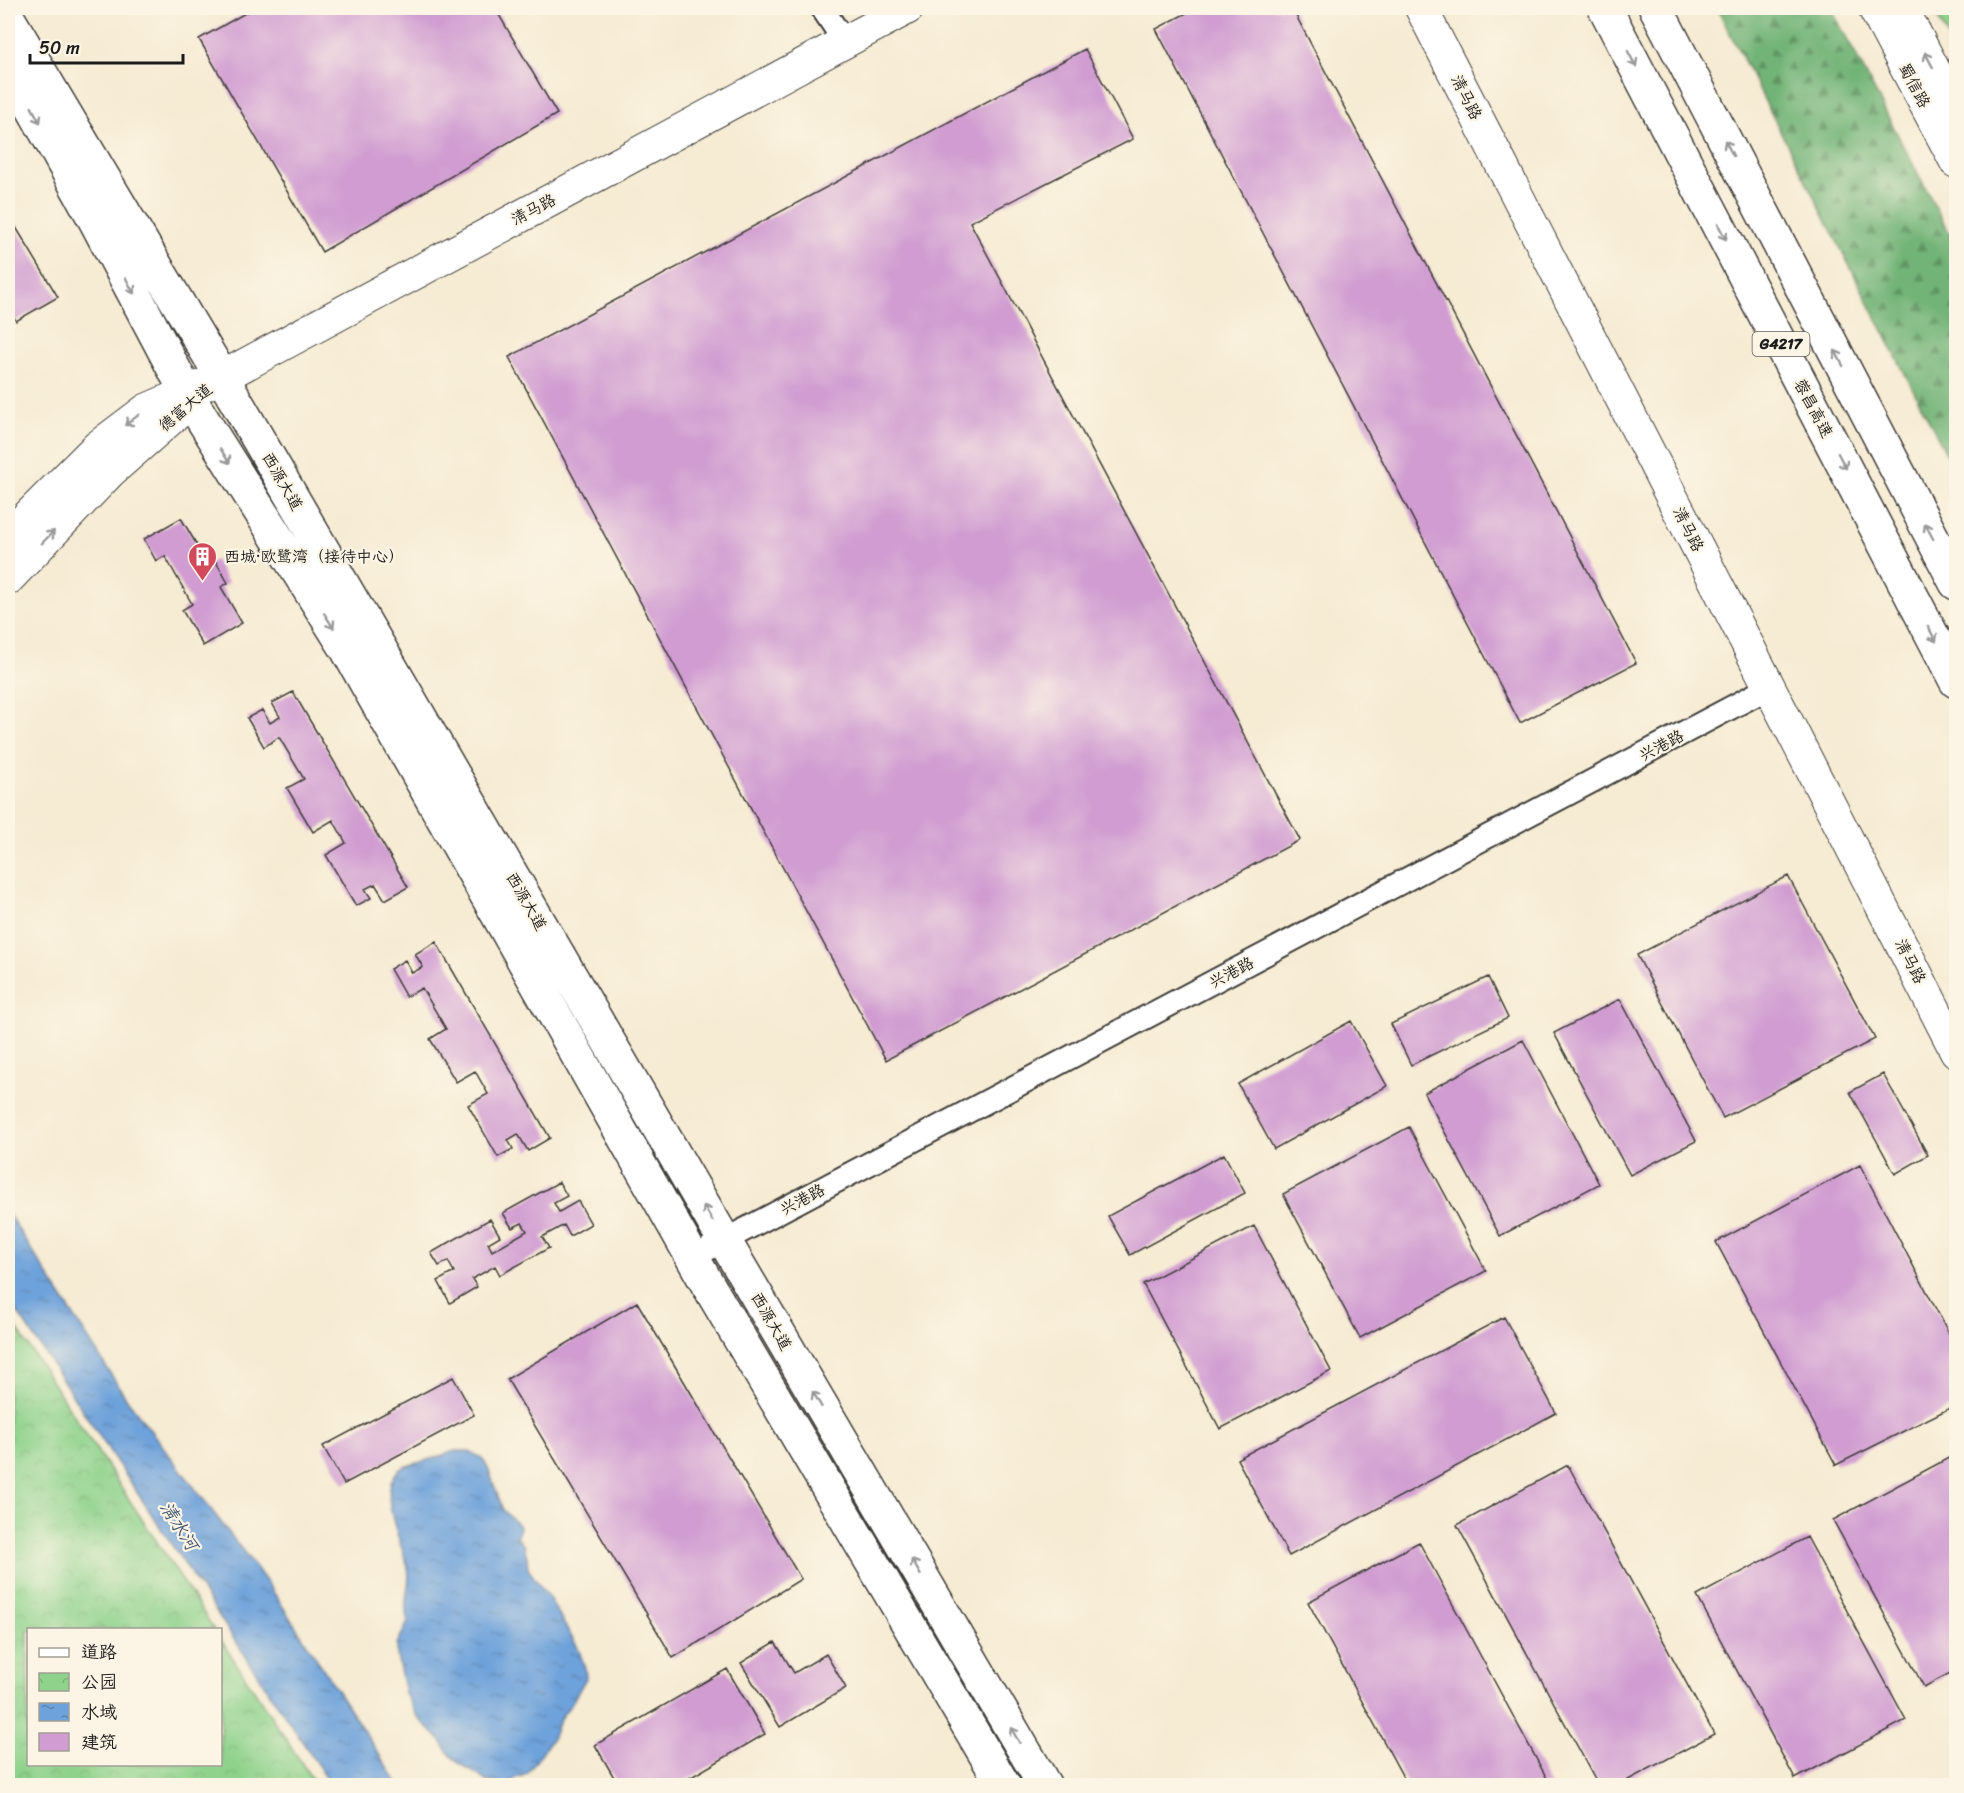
<svg xmlns="http://www.w3.org/2000/svg" width="1964" height="1793" viewBox="0 0 1964 1793" font-family="Sriracha,'LXGW WenKai TC',sans-serif">
<style>
.grass{fill:#8ed28b;stroke:#557754;stroke-width:1.5}
.forest{fill:url(#forest-firs);stroke:#47684a;stroke-width:1.5}
.park{fill:url(#park-crowns);stroke:#557754;stroke-width:1.5}
.water{fill:url(#water-ripples);stroke:#455f7b;stroke-width:1.5}
.building{fill:#d09cd1}
.lines{fill:none;stroke-linecap:round;stroke-linejoin:round}
.street-casing{stroke:#3d3b37;stroke-width:26}
.secondary-casing{stroke:#3d3b37;stroke-width:34}
.primary-casing{stroke:#3d3b37;stroke-width:36}
.highway-casing{stroke:#3d3b37;stroke-width:36}
.street{stroke:#fff;stroke-width:22}
.secondary{stroke:#fff;stroke-width:32}
.primary{stroke:#fff;stroke-width:33}
.highway{stroke:#fff;stroke-width:33}
.oneway{stroke:#999}
.labels{text-anchor:middle;stroke-width:4.5;stroke-linejoin:round;paint-order:stroke}
.shield{fill:#fcf5e5;stroke:#5f5d58;stroke-width:1.5}
.shield-label{font-size:15px;font-weight:bold;fill:#1c1c1c}
.street-label{font-size:16px;fill:#1c1c1c;stroke:#fcf5e5}
.poi-label{font-size:16px;fill:#1c1c1c;stroke:#fcf5e5;text-anchor:start}
.water-label{font-size:18px;font-style:italic;fill:#415871;stroke:#fcf5e5}
</style>
<defs>
<pattern id="forest-firs" width="22" height="20" patternUnits="userSpaceOnUse" patternTransform="scale(1.5)"><rect width="22" height="20" fill="#72b477"/><path d="M5 1l3.5 6h-7zM16 11l3.5 6h-7z" fill="#5d9261"/></pattern>
<pattern id="park-crowns" width="20" height="18" patternUnits="userSpaceOnUse" patternTransform="scale(1.5)"><rect width="20" height="18" fill="#8ed28b"/><path d="M2 6a3 3 0 1 1 6 0M12 15a3 3 0 1 1 6 0" fill="none" stroke="#7ab477"/></pattern>
<pattern id="water-ripples" width="26" height="14" patternUnits="userSpaceOnUse" patternTransform="scale(1.5)"><rect width="26" height="14" fill="#6ea2da"/><path d="M2 4q2-2 4 0t4 0M15 11q2-2 4 0t4 0" fill="none" stroke="#5a83b0"/></pattern>
</defs>
<rect width="100%" height="100%" fill="#fcf5e5"/>
<filter id="ink" filterUnits="userSpaceOnUse"><feTurbulence type="fractalNoise" baseFrequency=".0167" numOctaves="2"/><feDisplacementMap in="SourceGraphic" scale="12" xChannelSelector="R" yChannelSelector="G"/><feConvolveMatrix kernelMatrix="1 2 1 2 8 2 1 2 1" color-interpolation-filters="sRGB"/></filter>
<filter id="wash" filterUnits="userSpaceOnUse"><feTurbulence type="fractalNoise" baseFrequency=".008" numOctaves="4" result="noise"/><feDisplacementMap in="SourceGraphic" scale="24" xChannelSelector="R" yChannelSelector="G"/><feGaussianBlur stdDeviation="1.35" result="paint"/><feColorMatrix in="noise" values="0 0 0 0 0 0 0 0 0 0 0 0 0 0 0 0 0 1.4 0 .05"/><feComposite in="paint" operator="in"/></filter>
<g filter="url(#wash)">
<rect width="100%" height="100%" fill="#f6ebd3"/>
<!-- grass -->
<path class="grass" d="M 1933,8 L 1956,8 L 1956,53 Z"/>
<!-- forest -->
<path class="forest" d="M 1717,8 L 1831,8 L 1956,246 L 1956,473 Z"/>
<!-- park -->
<path class="park" d="M 8,1315 L 214,1629 L 28,1630 L 28,1764 L 220,1764 L 221,1640 L 316,1785 L 8,1785 Z"/>
<!-- water -->
<path class="water" d="M 8,1213 L 128,1401 L 266,1581 L 399,1785 L 331,1785 L 8,1298 Z
M 455,1451 L 468,1451 L 482,1458 L 488,1468 L 503,1510 L 520,1527 L 517,1537 L 524,1546 L 527,1557 L 528,1569 L 549,1598 L 578,1648 L 585,1668 L 586,1678 L 571,1704 L 559,1720 L 553,1737 L 527,1774 L 516,1778 L 507,1785 L 488,1782 L 457,1762 L 447,1751 L 442,1742 L 417,1717 L 405,1693 L 397,1656 L 397,1644 L 408,1622 C 401,1599 412,1587 408,1568 C 402,1543 373,1486 402,1468 C 409,1464 417,1464 424,1461 C 435,1458 445,1454 455,1451 Z"/>
<g id="blocks">
<!-- building -->
<path class="building" d="M 254,8 L 495,8 L 557,114 L 322,252 L 199,39 Z
M 1196,8 L 1292,8 L 1636,663 L 1520,723 L 1156,29 Z
M 1085,49 L 1133,139 L 970,222 L 1300,840 L 886,1060 L 509,357 Z
M 8,214 L 58,297 L 16,321 L 8,307 Z
M 181,518 L 208,564 L 215,560 L 228,583 L 221,587 L 242,623 L 203,646 L 182,610 L 192,604 L 165,556 L 156,561 L 144,539 Z
M 293,692 L 408,887 L 385,900 L 375,884 L 365,889 L 371,898 L 356,906 L 326,855 L 346,843 L 333,820 L 313,832 L 287,788 L 304,779 L 279,737 L 264,747 L 247,718 L 262,710 L 270,723 L 280,717 L 272,703 Z
M 1788,876 L 1875,1039 L 1723,1118 L 1637,955 Z
M 436,942 L 550,1138 L 528,1151 L 518,1134 L 508,1140 L 513,1149 L 498,1157 L 468,1105 L 488,1094 L 475,1071 L 456,1082 L 430,1039 L 446,1029 L 422,988 L 406,997 L 390,969 L 405,960 L 412,973 L 423,967 L 415,954 Z
M 1488,977 L 1508,1018 L 1411,1065 L 1391,1024 Z
M 1620,999 L 1696,1141 L 1630,1175 L 1554,1033 Z
M 1351,1021 L 1387,1086 L 1274,1149 L 1238,1084 Z
M 1523,1040 L 1599,1184 L 1500,1236 L 1424,1093 Z
M 1883,1074 L 1928,1155 L 1895,1174 L 1850,1092 Z
M 1409,1127 L 1486,1271 L 1360,1338 L 1283,1194 Z
M 1224,1154 L 1245,1193 L 1130,1255 L 1108,1216 Z
M 1860,1165 L 1956,1347 L 1956,1405 L 1836,1465 L 1716,1242 Z
M 559,1182 L 567,1196 L 554,1203 L 559,1212 L 578,1201 L 591,1224 L 570,1236 L 564,1225 L 542,1237 L 549,1248 L 500,1275 L 495,1266 L 472,1279 L 477,1287 L 450,1303 L 438,1281 L 454,1272 L 448,1261 L 439,1266 L 431,1253 L 490,1219 L 500,1236 L 488,1243 L 492,1251 L 527,1231 L 522,1223 L 512,1228 L 503,1213 Z
M 1254,1226 L 1331,1371 L 1220,1429 L 1143,1284 Z
M 637,1302 L 801,1579 L 673,1658 L 507,1379 Z
M 1504,1317 L 1556,1413 L 1289,1556 L 1237,1459 Z
M 453,1377 L 474,1415 L 344,1484 L 323,1446 Z
M 1956,1454 L 1956,1670 L 1924,1687 L 1833,1520 Z
M 1568,1465 L 1714,1734 L 1617,1786 L 1599,1786 L 1457,1525 Z
M 1807,1537 L 1906,1720 L 1795,1779 L 1697,1596 Z
M 1419,1542 L 1551,1786 L 1408,1786 L 1308,1602 Z
M 775,1642 L 794,1673 L 826,1654 L 846,1688 L 780,1727 L 741,1663 Z
M 727,1669 L 765,1734 L 676,1786 L 619,1786 L 595,1745 Z"/>
</g>
</g>
<g filter="url(#ink)">
<use href="#blocks" fill-opacity="0" stroke="#3d3b37" stroke-width="1.5"/>
<g class="lines">
<defs>
<path id="street" d="M 822,8 L 844,41
M 693,1257 L 1770,687"/>
<path id="secondary" d="M 1421,8 L 1956,1051
M 1874,8 L 1956,162
M 1902,8 L 1956,112
M 8,536 L 97,447 L 146,410 L 222,377 L 908,8
M 8,579 L 110,472 L 191,401"/>
<path id="primary" d="M 8,18 L 222,377 L 724,1240 L 1045,1786
M 8,64 L 94,218 L 191,401 L 348,651 L 704,1278 L 1004,1786"/>
<path id="highway" d="M 1605,8 L 1956,681
M 1656,8 L 1956,583"/>
</defs>
<!-- street casing -->
<use href="#street" class="street-casing"/>
<!-- secondary casing -->
<use href="#secondary" class="secondary-casing"/>
<!-- primary casing -->
<use href="#primary" class="primary-casing"/>
<!-- highway casing -->
<use href="#highway" class="highway-casing"/>
<!-- street -->
<use href="#street" class="street"/>
<!-- secondary -->
<use href="#secondary" class="secondary"/>
<!-- primary -->
<use href="#primary" class="primary"/>
<!-- highway -->
<use href="#highway" class="highway"/>
</g>
<!-- one-way arrows -->
<defs><path id="oneway-shaft" d="M-6 0H5M1.5-3L5.5 0L1.5 3" fill="none" stroke-width="1.6" stroke-linecap="round" stroke-linejoin="round" transform="scale(1.5)"/></defs>
<g class="oneway">
<use href="#oneway-shaft" transform="translate(1632 59) rotate(62)"/>
<use href="#oneway-shaft" transform="translate(1929 60) rotate(-118)"/>
<use href="#oneway-shaft" transform="translate(36 115) rotate(61)"/>
<use href="#oneway-shaft" transform="translate(1729 148) rotate(-118)"/>
<use href="#oneway-shaft" transform="translate(1722 232) rotate(62)"/>
<use href="#oneway-shaft" transform="translate(130 286) rotate(62)"/>
<use href="#oneway-shaft" transform="translate(1839 358) rotate(-118)"/>
<use href="#oneway-shaft" transform="translate(132 420) rotate(143)"/>
<use href="#oneway-shaft" transform="translate(225 456) rotate(58)"/>
<use href="#oneway-shaft" transform="translate(1842 461) rotate(62)"/>
<use href="#oneway-shaft" transform="translate(1929 531) rotate(-118)"/>
<use href="#oneway-shaft" transform="translate(48 537) rotate(-46)"/>
<use href="#oneway-shaft" transform="translate(329 621) rotate(58)"/>
<use href="#oneway-shaft" transform="translate(1932 634) rotate(62)"/>
<use href="#oneway-shaft" transform="translate(708 1213) rotate(-120)"/>
<use href="#oneway-shaft" transform="translate(817 1399) rotate(-120)"/>
<use href="#oneway-shaft" transform="translate(916 1567) rotate(-120)"/>
<use href="#oneway-shaft" transform="translate(1015 1735) rotate(-120)"/>
</g>
</g>
<!-- icons -->
<defs>
<symbol id="building-pin" viewBox="-11 -11 22 30"><path d="M0 17L-7.5 6A9.5 9.5 0 1 1 7.5 6Z" fill="#d1495b" stroke="#fcf5e5"/><path d="M-4-6H4V6H1V3H-1V6H-4ZM-2.5-4.3h1.7v1.8h-1.7ZM.8-4.3h1.7v1.8H.8ZM-2.5-1h1.7V.8h-1.7ZM.8-1h1.7V.8H.8Z" fill="#fff"/></symbol>
</defs>
<g fill-rule="evenodd">
<use href="#building-pin" x="186" y="540" width="33" height="45"/>
</g>
<g class="labels">
<!-- shield labels -->
<rect class="shield" x="1752.5" y="332" width="57" height="24" rx="4.5"/>
<g class="shield-label">
<text x="1781" y="349">G4217</text>
</g>
<!-- street labels -->
<g class="street-label">
<text transform="translate(1915 85) rotate(62)" y="6">蜀信路</text>
<text transform="translate(1467 97) rotate(63)" y="6">清马路</text>
<text transform="translate(533 209) rotate(-28)" y="6">清马路</text>
<text transform="translate(185 407) rotate(-40)" y="6">德富大道</text>
<text transform="translate(1814 408) rotate(62)" y="6">蓉昌高速</text>
<text transform="translate(283 481) rotate(60)" y="6">西源大道</text>
<text transform="translate(1689 529) rotate(63)" y="6">清马路</text>
<text transform="translate(1661 745) rotate(-28)" y="6">兴港路</text>
<text transform="translate(527 901) rotate(60)" y="6">西源大道</text>
<text transform="translate(1911 961) rotate(63)" y="6">清马路</text>
<text transform="translate(1231 972) rotate(-28)" y="6">兴港路</text>
<text transform="translate(802 1199) rotate(-28)" y="6">兴港路</text>
<text transform="translate(772 1321) rotate(60)" y="6">西源大道</text>
</g>
<!-- poi labels -->
<g class="poi-label">
<text x="224" y="562">西城·欧鹭湾（接待中心）</text>
</g>
<!-- water labels -->
<g class="water-label">
<text transform="translate(179 1526) rotate(57)" y="6">清水河</text>
</g>
</g>
<!-- margin -->
<rect width="1964" height="1793" fill="none" stroke="#fcf5e5" stroke-width="30"/>
<!-- legend -->
<rect x="27" y="1628" width="195" height="138" fill="#fcf5e5" stroke="#a29e95" stroke-width="1.5"/>
<rect x="39" y="1648" width="30" height="9" fill="#ffffff" stroke="#a29e95" stroke-width="1.5"/>
<text x="81" y="1658" font-size="18" fill="#1c1c1c">道路</text>
<rect x="39" y="1673" width="30" height="18" fill="url(#park-crowns)" stroke="#a29e95" stroke-width="1.5"/>
<text x="81" y="1688" font-size="18" fill="#1c1c1c">公园</text>
<rect x="39" y="1703" width="30" height="18" fill="url(#water-ripples)" stroke="#a29e95" stroke-width="1.5"/>
<text x="81" y="1718" font-size="18" fill="#1c1c1c">水域</text>
<rect x="39" y="1733" width="30" height="18" fill="#d09cd1" stroke="#a29e95" stroke-width="1.5"/>
<text x="81" y="1748" font-size="18" fill="#1c1c1c">建筑</text>
<!-- scale -->
<path d="M30 54v9h153v-9" fill="none" stroke="#1c1c1c" stroke-width="3"/>
<text x="39" y="54" font-size="18" fill="#1c1c1c" stroke="#fcf5e5" stroke-width="4.5" paint-order="stroke">50 m</text>
</svg>
